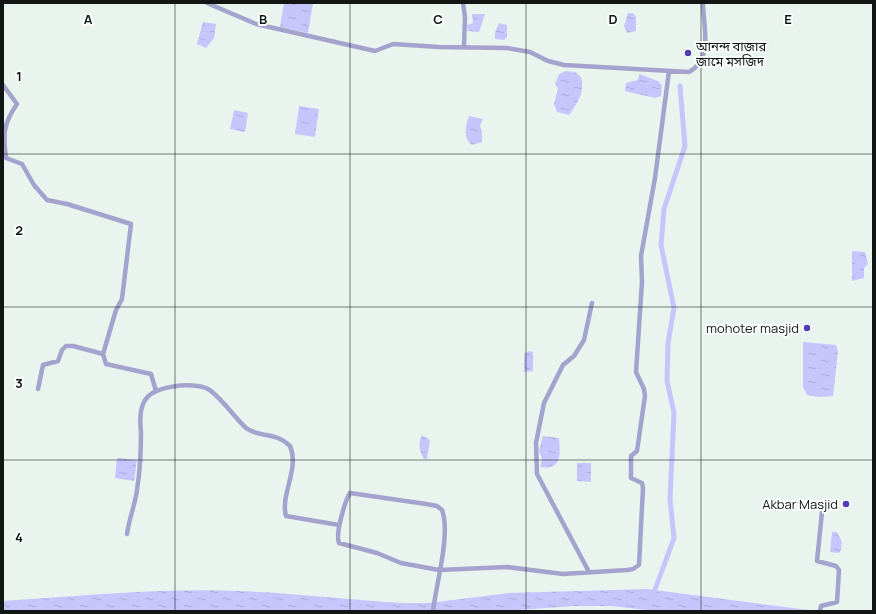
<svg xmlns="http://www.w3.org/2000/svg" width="876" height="614" viewBox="0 0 876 614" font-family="Manrope,'Noto Sans Bengali',sans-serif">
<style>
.water{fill:url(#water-ripples)}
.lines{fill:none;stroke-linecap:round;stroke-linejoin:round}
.canal{stroke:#c6c6fd;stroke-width:5}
.street{stroke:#a4a3ce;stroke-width:4.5}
.grid{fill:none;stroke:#111513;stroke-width:1;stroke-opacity:0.55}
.poi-dot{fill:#523bb3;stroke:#fbfffd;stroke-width:1.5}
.labels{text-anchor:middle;stroke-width:4;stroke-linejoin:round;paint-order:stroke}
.poi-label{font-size:13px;fill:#111513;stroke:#fbfffd;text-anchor:end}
.grid-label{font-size:13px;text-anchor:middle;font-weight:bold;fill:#111513;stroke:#fbfffd;stroke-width:4;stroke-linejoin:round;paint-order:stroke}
</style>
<defs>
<pattern id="water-ripples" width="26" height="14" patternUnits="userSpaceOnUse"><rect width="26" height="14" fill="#c6c6fd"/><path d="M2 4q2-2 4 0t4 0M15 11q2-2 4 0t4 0" fill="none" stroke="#a9a9d8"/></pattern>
</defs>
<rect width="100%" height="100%" fill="#e9f4ee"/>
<!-- water -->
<path class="water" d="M 284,3 L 313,3 L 308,33 L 280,27 Z
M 628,13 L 633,13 L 636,17 L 636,31 L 627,33 L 624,26 Z
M 472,14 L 485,14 L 479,32 L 468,31 L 467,25 L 473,23 Z
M 203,22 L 216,24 L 214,38 L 206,48 L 197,44 Z
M 499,23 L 507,25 L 507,37 L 504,40 L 495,39 L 495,32 Z
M 566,71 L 575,72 L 581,77 C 585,93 578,102 569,115 L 557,112 L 554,104 L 558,88 L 555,84 L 559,74 Z
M 639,74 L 658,81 L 662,85 L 661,96 L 655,98 L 625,91 L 626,83 L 638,80 Z
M 299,106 L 319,109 L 315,137 L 295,134 Z
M 234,110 L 248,113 L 245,132 L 230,129 Z
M 469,116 L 483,119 L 480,126 L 482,131 L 482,142 L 472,145 C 463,138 465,127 469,116 Z
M 852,251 L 865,252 L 868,264 L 864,268 L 864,278 L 852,281 Z
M 803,342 L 836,345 L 838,351 L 833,396 L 819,397 L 807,395 L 803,387 Z
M 529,351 L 533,352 L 533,371 L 524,372 L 524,354 Z
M 422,435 L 430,440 L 427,459 L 424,459 C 419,452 418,442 422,435 Z
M 543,436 L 559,438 C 561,454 561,471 540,467 L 542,459 L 539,451 Z
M 117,458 L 137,460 L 134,481 L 115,478 Z
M 577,463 L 591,463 L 591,482 L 577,481 Z
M 832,532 L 837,532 L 842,542 L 841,550 L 839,553 L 830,552 Z
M 647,589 L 816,611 L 658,611 L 610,606 L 575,606 L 503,611 L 3,611 L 3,601 C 80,596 162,588 239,591 C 294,593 350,600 405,603 L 429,603 L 509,593 Z"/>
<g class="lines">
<!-- canal -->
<path class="canal" d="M 653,595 L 674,538 L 670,499 L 674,413 L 667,381 L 668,343 L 674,308 L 661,245 L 664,209 L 685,146 L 680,86"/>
<!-- street -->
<path class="street" d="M 207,3 L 256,24 L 375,51 L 393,44 L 439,47 L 507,48 L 530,52 L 548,61 L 564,65 L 689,72 C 714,59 703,26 703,3
M 463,3 L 465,17 L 464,46
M 3,85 L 17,104 C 3,124 3,135 6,158 L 22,164 L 34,185 L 47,200 L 67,204 L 131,224 L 122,299 L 116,310 L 103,354 L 106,364 L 151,374 L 156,391
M 38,389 L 43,365 L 58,361 L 62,350 L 66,346 L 73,346 L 103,354
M 127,534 C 129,519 135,505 137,490 C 140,471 141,451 141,432 C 140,423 139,411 144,402 C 151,386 193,381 208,389 C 220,396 235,418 246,428 C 259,438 275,431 290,446 C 300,468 280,495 286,516 L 339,525
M 589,572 L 537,474 L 536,443 L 544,403 L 563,365 L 574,356 L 584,340 L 592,303
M 433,611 C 436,585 451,533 442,510 L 437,506 L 426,504 L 350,493 C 345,501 335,534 339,543 L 377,553 L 401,563 L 439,570 L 507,567 L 563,574 L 627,570 L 633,569 L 639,565 L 643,488 L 642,483 L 631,478 L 631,456 L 637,451 L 645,396 L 644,389 L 636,372 L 642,282 L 641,256 L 655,178 L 669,71
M 820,611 L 821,606 L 837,602 L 839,570 L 836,566 L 817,561 L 822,512"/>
</g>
<!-- grid -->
<path class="grid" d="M 175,3 L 175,611M 350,3 L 350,611M 526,3 L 526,611M 701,3 L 701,611M 3,154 L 873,154M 3,307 L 873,307M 3,460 L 873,460"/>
<!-- markers -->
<g class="poi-dot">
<circle cx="688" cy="53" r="4"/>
<circle cx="807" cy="328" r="4"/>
<circle cx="846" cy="504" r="4"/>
</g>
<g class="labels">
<!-- poi labels -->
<g class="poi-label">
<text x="696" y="51" text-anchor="start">আনন্দ বাজার<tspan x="696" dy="15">জামে মসজিদ</tspan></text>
<text x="799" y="333">mohoter masjid</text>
<text x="838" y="509">Akbar Masjid</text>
</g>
</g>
<g class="grid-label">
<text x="88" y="24">A</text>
<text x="263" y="24">B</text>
<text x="438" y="24">C</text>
<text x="613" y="24">D</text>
<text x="788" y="24">E</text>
<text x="19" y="81">1</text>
<text x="19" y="235">2</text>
<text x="19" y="388">3</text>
<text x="19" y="542">4</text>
</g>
<!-- border -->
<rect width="876" height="614" fill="none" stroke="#111513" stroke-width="8"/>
</svg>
